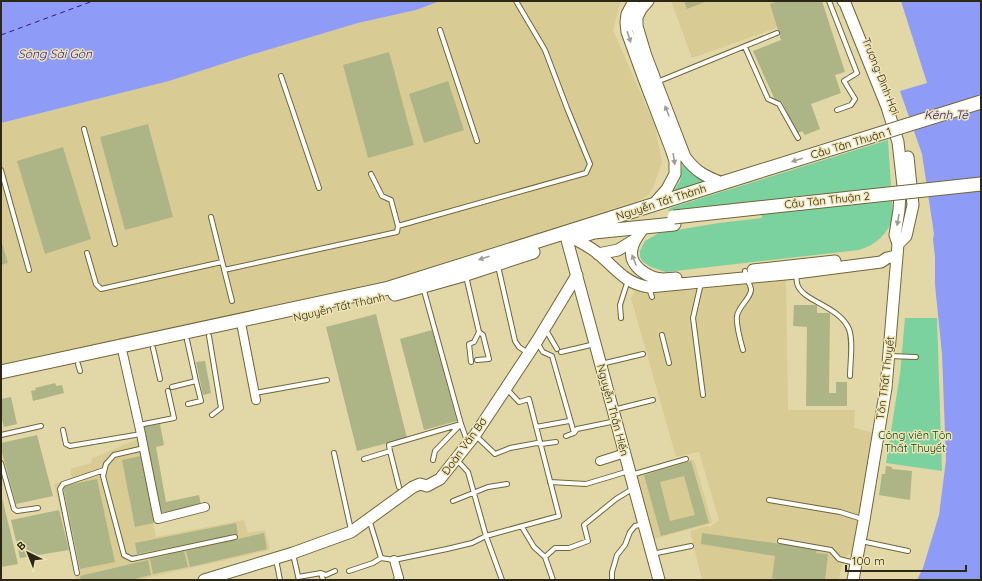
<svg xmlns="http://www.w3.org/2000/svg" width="982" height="581" viewBox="0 0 982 581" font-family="Quicksand,sans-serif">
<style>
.built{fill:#d9cb94}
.green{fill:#7cd29e}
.water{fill:#8f9cf7}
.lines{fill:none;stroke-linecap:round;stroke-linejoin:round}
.ferry{stroke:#2c179f;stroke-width:1;stroke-dasharray:5 4;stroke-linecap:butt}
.building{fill:#adb587;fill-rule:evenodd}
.lane-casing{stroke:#706639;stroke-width:6}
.street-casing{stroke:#706639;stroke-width:10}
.secondary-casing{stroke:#706639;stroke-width:13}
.primary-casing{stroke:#706639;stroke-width:15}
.lane{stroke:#fff;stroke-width:4}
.street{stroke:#fff;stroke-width:8}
.secondary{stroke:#fff;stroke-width:11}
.primary{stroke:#fff;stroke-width:13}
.primary-bridge-casing{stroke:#706639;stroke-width:15;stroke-linecap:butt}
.primary-bridge{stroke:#fff;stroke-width:13}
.oneway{fill:#a09e96}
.labels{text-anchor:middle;stroke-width:3;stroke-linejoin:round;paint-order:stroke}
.street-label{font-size:11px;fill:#2c2815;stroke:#efe4b3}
.park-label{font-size:11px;fill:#054426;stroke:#efe4b3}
.water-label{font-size:12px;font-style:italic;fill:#2c179f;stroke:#efe4b3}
</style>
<rect width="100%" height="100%" fill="#e2d7a7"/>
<!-- built -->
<path class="built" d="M 440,1 L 622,1 L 620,3 L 613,30 L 655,126 L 662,163 L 653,188 L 647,196 L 637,201 L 389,280 L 1,365 L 1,123 L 169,81 L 247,56 L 358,23 L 416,10 Z
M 671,1 L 773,1 L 782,26 L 692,58 Z
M 786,280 L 788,410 L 855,410 L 854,428 L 875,433 L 853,551 L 843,559 L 839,580 L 702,580 L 690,531 L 706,526 L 710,527 L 719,520 L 699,452 L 676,457 L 631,298 L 637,288 L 662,291 L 693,290 Z
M 138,439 L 156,537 L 244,520 L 248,533 L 265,530 L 270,550 L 137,580 L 76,580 L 70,551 L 54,484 L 72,479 L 70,469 L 92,463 L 91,459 Z
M 694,459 L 712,523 L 654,539 L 636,475 Z"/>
<!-- green -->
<path class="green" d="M 888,140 L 893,217 C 888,234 876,245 859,250 L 666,272 L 651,267 L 642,261 L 640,256 L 640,251 L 645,241 L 659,233 L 719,223 L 762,218 L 760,201 L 668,211 L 670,208 Z
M 683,162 L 692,174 L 706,182 L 673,192 L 680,181 Z
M 905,318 L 937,318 L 942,471 L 886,463 L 900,374 Z"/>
<!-- water -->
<path class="water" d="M 1,1 L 440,1 L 416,10 L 358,23 L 247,56 L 169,81 L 1,123 Z
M 901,1 L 981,1 L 981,580 L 917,580 L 923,568 L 939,515 L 946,460 L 942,354 L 935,285 L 935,257 L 933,239 L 934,234 L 922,154 L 900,91 L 927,83 Z"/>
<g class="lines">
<!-- ferry -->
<path class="ferry" d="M 1,35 L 93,1"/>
</g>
<!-- building -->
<path class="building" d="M 684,1 L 707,1 L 687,9 Z
M 778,1 L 822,1 L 845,72 L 835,75 L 841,93 L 811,104 L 820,129 L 805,135 L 802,131 L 797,134 L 782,102 L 775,100 L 753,51 L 781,40 L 770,4 Z
M 389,52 L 414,145 L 368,158 L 343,65 Z
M 448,81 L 464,130 L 424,143 L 409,94 Z
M 148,124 L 173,217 L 125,230 L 100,137 Z
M 63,147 L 91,239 L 45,254 L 17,161 Z
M 1,240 L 8,263 L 1,265 Z
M 794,305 L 817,305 L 817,313 L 830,313 L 829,393 L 836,393 L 836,382 L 847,382 L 847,406 L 806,406 L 807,327 L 793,326 Z
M 376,314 L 407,438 L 357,451 L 326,327 Z
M 432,330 L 457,421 L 424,430 L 400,339 Z
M 205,361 L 211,393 L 203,395 L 196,362 Z
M 55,383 L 56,386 L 62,385 L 64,393 L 33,401 L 31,391 L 36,390 L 35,388 Z
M 11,397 L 17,424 L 4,427 L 1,416 L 1,399 Z
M 160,424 L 164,445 L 156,447 L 166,502 L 199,495 L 201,505 L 160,513 L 141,427 Z
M 37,435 L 53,496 L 16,504 L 1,449 L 1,443 Z
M 141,456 L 154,523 L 135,527 L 122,460 Z
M 691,461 L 709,523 L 661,536 L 644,475 ZM 684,476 L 695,515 L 670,521 L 660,482 Z
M 886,466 L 892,467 L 892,469 L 912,471 L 910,500 L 879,495 L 882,474 L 885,474 Z
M 97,479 L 115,562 L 80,569 L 63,486 Z
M 1,493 L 18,564 L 1,567 Z
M 59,510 L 69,550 L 20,558 L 11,520 Z
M 236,523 L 238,534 L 137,554 L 135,543 Z
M 264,533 L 267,549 L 190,567 L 186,551 Z
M 702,533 L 817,549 L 816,553 L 828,554 L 825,580 L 783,580 L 772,578 L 775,556 L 701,544 Z
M 184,551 L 188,567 L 153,574 L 150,559 Z
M 148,560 L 151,575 L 130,580 L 81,580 L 80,576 Z"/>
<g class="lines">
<defs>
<path id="lane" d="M 829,1 L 857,73 L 844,81 L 855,99 L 851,105 L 837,110
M 440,30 L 477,141
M 745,47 L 768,99 L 779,104 L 798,138
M 281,76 L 319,188
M 657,82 L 777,33
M 84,129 L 115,244
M 1,170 L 29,270
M 211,217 L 232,301
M 398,226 L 586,173 L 590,164 L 567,108 L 545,50 L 516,1
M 87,253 L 96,284 L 101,289 L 222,262
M 498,266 L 515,341 L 519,347 L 528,353
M 224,270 L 397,232 L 398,226 L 391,200 L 382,196 L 371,174
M 796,274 C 797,277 796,283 798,286 C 804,301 837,306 848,327 C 854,338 850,363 850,376
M 466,276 L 479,332 L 483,335 L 489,359 L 477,360
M 701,283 L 693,318 L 703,395
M 423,287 L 461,424 L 466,438 L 469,441
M 649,288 L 652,297
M 621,318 L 620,305 L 628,280
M 546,330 L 557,349
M 662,335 L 669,363
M 209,336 L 221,408 L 212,415
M 538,344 L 543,352 L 552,356 L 574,433
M 153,348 L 160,379
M 743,350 C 741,343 736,323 737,316 C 738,307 752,297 751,289 C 750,283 746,280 745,271
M 561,352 L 595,344
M 889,356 L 916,357
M 471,362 L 469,344 L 474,342 L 479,332
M 78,364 L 80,371
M 601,364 L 643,354
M 172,387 L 196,381 L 187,340
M 255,393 L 327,380
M 188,404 L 201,401 L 196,381
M 613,410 L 653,400
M 139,425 L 174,418 L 168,391
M 536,427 L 569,421
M 63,430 L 66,444 L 70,446 L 141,434
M 1,435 L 41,426
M 475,435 L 495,454 L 510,448 L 537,443 L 541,444 L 556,442
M 566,436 L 574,433 L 577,429 L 616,421
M 144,448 L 114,455 L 106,464 L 103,476 L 124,555 L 132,559 L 235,537
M 390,451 L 399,487
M 334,453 L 351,530
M 364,459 L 390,451 L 389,445 L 461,424
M 433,460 L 435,451 L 461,424
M 457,460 L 468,472 L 486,536 L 502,580
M 1,463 L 14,509 L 17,511 L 38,508
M 631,475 L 686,459
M 550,482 L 586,484 L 629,471
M 769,500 L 840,512 L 862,519
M 453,501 L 488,487 L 507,484
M 369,519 L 381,558
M 522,527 L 534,547 L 545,557 L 553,580
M 780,541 L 831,550 L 839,559 L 855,563
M 861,541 L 908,551
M 293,554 L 299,580
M 652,554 L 691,546
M 545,557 L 555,548 L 569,548 L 588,541 L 584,525 L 616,499 L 634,488
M 381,558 L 394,560 L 447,549 L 472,543 L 486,536 L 559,516 L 529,399 L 519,402 L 507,389
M 276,559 L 280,580
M 349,571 L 373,563 L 381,558
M 77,573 L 60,489 L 63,484 L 104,470
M 321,573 L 326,575 L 335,571
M 298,577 L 321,573 L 323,580
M 612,580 L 612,572 L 617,555 L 625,545 L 630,532 L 635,526 L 643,524"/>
<path id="street" d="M 242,328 L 256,400
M 123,354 L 141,434 L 158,519 L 205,507
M 600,461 L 625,453
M 394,560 L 399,578 L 398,580"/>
<path id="secondary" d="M 634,1 L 627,14 L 626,22 L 627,32 L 644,79 L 671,149 L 675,161 L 675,174 L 667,189 L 653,205
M 648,1 L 641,9 L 637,17 L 637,26 L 646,56 L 685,157 C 696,172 705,176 722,183
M 843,1 L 845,3 L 887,107 L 898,142 L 903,186 L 900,194 L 899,210 L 895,235 L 898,244 L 886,388 L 864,520 L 853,580
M 644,227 C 639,234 633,241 632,249 C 628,266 649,279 664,279 C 668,279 672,278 676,278
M 573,238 C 582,243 592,248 600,255 C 616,269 626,284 649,287 L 796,273 L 881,262 L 887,258 L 896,256
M 567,240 L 659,580
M 898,244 L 906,236 L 913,205 L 908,157
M 598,254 L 618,250 L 636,239
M 753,270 L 835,261
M 204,580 L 293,553 L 351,532 L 413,487 L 420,484 L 427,486 L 440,479 L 475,435 L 537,341 L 577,275"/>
<path id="primary" d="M 584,235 L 594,232 L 674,224
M 395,294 L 466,274 L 533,252
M 1,372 L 389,288 L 722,183"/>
</defs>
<!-- lane casing -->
<use href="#lane" class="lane-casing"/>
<!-- street casing -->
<use href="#street" class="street-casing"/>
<!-- secondary casing -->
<use href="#secondary" class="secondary-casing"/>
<!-- primary casing -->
<use href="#primary" class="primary-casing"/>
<!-- lane -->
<use href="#lane" class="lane"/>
<!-- street -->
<use href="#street" class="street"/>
<!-- secondary -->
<use href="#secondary" class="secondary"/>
<!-- primary -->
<use href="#primary" class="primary"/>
<defs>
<path id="primary-bridge" d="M 722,183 L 981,102
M 674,217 L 981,184"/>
</defs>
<!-- primary-bridge casing -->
<use href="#primary-bridge" class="primary-bridge-casing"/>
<!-- primary-bridge -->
<use href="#primary-bridge" class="primary-bridge"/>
</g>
<!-- one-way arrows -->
<defs><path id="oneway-solid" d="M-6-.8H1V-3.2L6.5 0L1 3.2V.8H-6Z"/></defs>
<g class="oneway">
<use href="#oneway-solid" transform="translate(629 37) rotate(72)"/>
<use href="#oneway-solid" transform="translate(667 111) rotate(-112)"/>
<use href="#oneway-solid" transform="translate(674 159) rotate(81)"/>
<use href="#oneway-solid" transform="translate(797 160) rotate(163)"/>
<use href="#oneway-solid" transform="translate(898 220) rotate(100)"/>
<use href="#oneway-solid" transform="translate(484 258) rotate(163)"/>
<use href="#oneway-solid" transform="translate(634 260) rotate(-112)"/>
</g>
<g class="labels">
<!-- street labels -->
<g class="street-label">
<text transform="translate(881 76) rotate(68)" y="4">Trương Đình Hợi</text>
<text transform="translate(851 143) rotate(-17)" y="4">Cầu Tân Thuận 1</text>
<text transform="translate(827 200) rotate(-6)" y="4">Cầu Tân Thuận 2</text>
<text transform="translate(661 202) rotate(-18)" y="4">Nguyễn Tất Thành</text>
<text transform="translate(339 307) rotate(-13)" y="4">Nguyễn Tất Thành</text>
<text transform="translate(885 378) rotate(-83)" y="4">Tôn Thất Thuyết</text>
<text transform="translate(613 410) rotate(75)" y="4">Nguyễn Thần Hiến</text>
<text transform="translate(464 446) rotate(-54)" y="4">Đoàn Văn Bơ</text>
</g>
<!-- park labels -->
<g class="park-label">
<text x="915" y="439">Công viên Tôn<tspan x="915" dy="13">Thất Thuyết</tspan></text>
</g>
<!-- water labels -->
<g class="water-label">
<text x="55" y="58">Sông Sài Gòn</text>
<text x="946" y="119">Kênh Tẻ</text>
</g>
</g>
<!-- border -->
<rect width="982" height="581" fill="none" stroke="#2c2815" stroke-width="4"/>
<!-- north arrow -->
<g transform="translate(28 553) rotate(317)" stroke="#efe4b3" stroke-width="3" paint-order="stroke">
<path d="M0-3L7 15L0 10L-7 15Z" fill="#2c2815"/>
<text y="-6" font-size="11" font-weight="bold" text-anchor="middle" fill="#2c2815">B</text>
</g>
<!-- scale -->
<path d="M846 565v6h120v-6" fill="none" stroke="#2c2815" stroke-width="2"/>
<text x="852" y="565" font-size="12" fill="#2c2815" stroke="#efe4b3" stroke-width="3" paint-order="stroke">100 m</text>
</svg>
